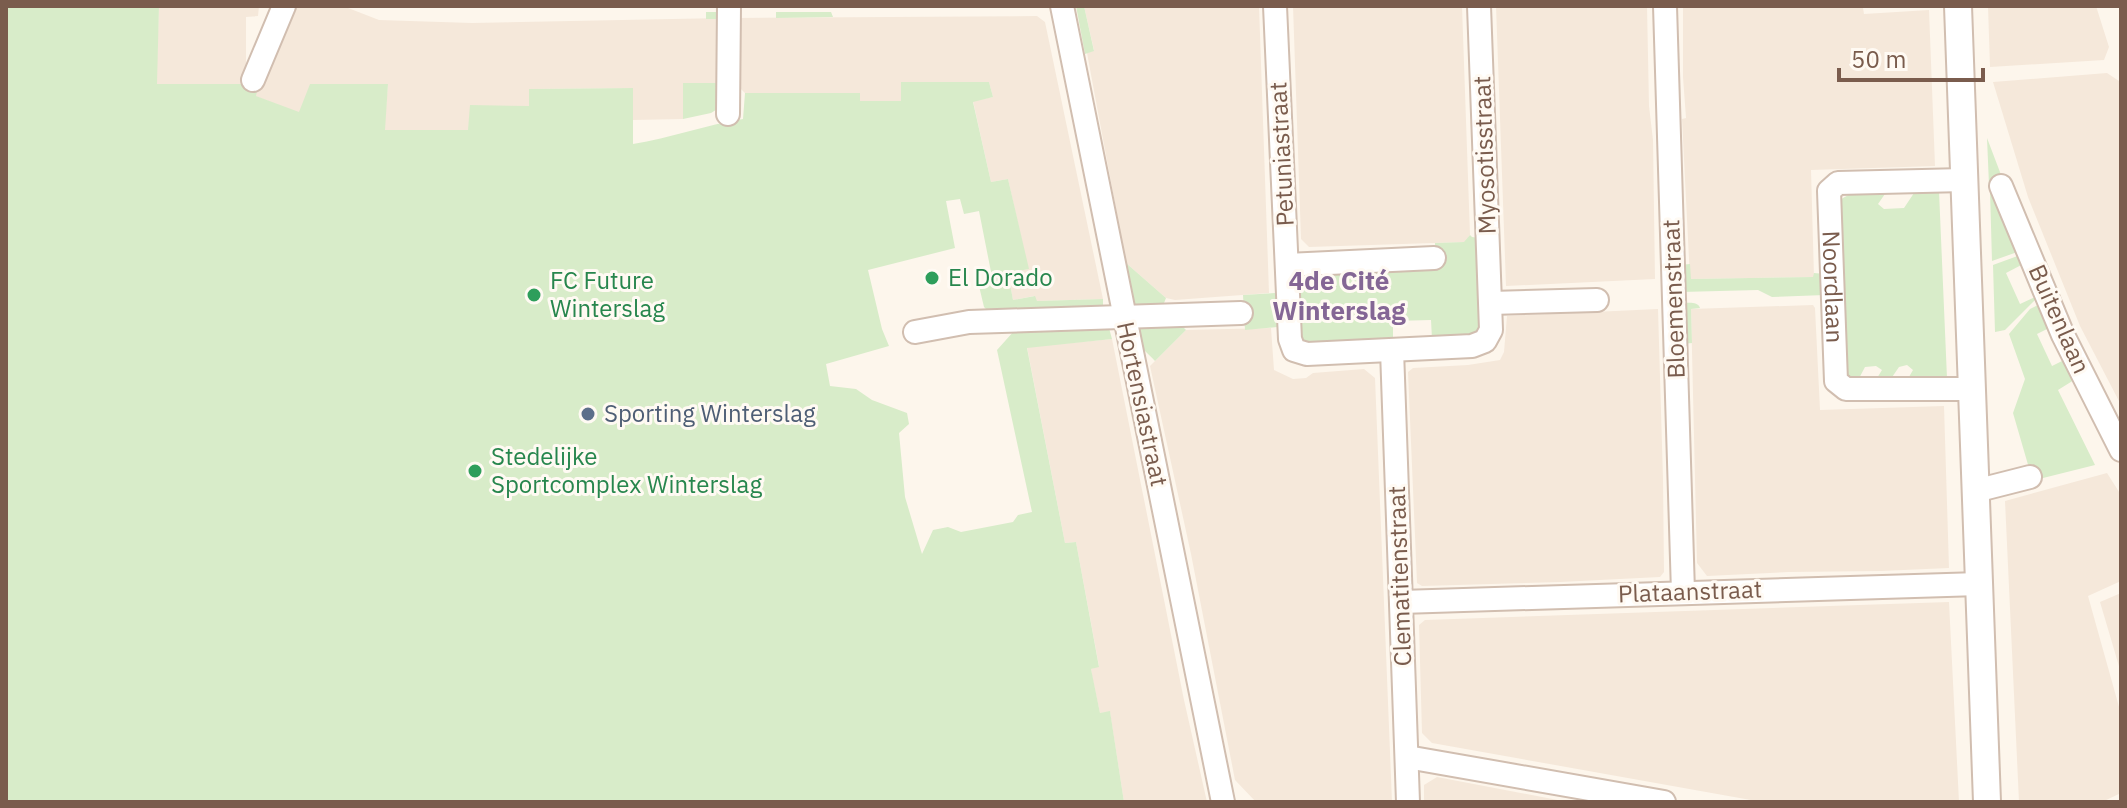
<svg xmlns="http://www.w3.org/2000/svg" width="2127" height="808" viewBox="0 0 2127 808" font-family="'IBM Plex Sans',sans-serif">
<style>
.residential{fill:#f5e8da}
.green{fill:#d8ecc9}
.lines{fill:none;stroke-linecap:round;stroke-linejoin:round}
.minor-casing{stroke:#d1beb0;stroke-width:26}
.tertiary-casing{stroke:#d1beb0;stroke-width:30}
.minor{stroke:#fff;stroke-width:22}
.tertiary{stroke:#fff;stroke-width:26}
.leisure-dot{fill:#2e9e5b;stroke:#fffaf3;stroke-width:3}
.service-dot{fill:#5c6f8a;stroke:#fffaf3;stroke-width:3}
.labels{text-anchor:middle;stroke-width:6;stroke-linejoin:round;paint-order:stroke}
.street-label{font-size:24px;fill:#7a5c4d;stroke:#fffaf3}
.leisure-label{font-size:24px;fill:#27864d;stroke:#fffaf3;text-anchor:start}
.service-label{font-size:24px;fill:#4e5e75;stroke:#fffaf3;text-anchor:start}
.neighbourhood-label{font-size:26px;font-weight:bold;fill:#846695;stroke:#fffaf3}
</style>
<rect width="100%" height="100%" fill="#fdf6ec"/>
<!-- residential -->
<path class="residential" d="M 159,6 L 259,6 L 258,16 L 246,17 L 246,84 L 156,84 Z
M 291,6 L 343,6 L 379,20 L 472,23 L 723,18 L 721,83 L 683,83 L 683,119 L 633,120 L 632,88 L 530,89 L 530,107 L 468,130 L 384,130 L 388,84 L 299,113 L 255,96 Z
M 1084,6 L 1259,6 L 1269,293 L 1175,300 L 1166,298 L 1126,263 L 1087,53 L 1094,50 Z
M 1293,6 L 1462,6 L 1470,235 L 1465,242 L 1309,247 L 1301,239 Z
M 1496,6 L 1647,6 L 1649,106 L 1653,140 L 1655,279 L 1506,286 Z
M 1683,6 L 1893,6 L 1863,8 L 1864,14 L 1929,10 L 1935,166 L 1811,170 L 1814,277 L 1690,279 L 1682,119 L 1686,118 L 1683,77 Z
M 1988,6 L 2096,6 L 2109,47 L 2104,60 L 1990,67 Z
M 1037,16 L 1045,22 L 1103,299 L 1036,301 L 1034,296 L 1013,300 L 1008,273 L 1028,269 L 1008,179 L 991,182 L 973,101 L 993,97 L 989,82 L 901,83 L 901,101 L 860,101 L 859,93 L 745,93 L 734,82 L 735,18 Z
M 2107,73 L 2119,81 L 2121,88 L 2121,405 L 2080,326 L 2028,197 L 1993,82 Z
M 1813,305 L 1815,308 L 1820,410 L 1944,406 L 1949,568 L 1881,571 L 1789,572 L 1707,576 L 1697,563 L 1691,309 Z
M 1658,309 L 1663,479 L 1664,572 L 1660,577 L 1560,582 L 1422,586 L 1417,583 L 1408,372 L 1413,368 L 1468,365 L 1500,360 L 1504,352 L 1507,316 Z
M 1271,328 L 1274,370 L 1293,379 L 1306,378 L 1313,373 L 1364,369 L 1375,378 L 1392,802 L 1256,802 L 1235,780 L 1191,554 L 1150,366 L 1186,330 Z
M 1112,339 L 1184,700 L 1207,802 L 1124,802 L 1110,712 L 1100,713 L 1092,676 L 1091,669 L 1099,666 L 1076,542 L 1065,543 L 1027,347 Z
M 2107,473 L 2121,495 L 2121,581 L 2088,596 L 2121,714 L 2121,793 L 2102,802 L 2019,802 L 2005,501 Z
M 2121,593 L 2121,673 L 2100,602 Z
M 1949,602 L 1959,802 L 1762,802 L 1432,743 L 1422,733 L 1419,625 L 1425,620 Z
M 1437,777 L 1568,802 L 1424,802 L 1424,785 Z"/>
<!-- green -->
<path class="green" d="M 6,6 L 159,6 L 157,84 L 246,84 L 259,82 L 256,96 L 299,112 L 310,84 L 388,84 L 385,130 L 468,130 L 470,105 L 529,106 L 529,89 L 633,88 L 633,144 C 670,138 706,125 743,119 L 745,93 L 860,93 L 860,101 L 901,101 L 901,82 L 989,82 L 993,97 L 973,102 L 991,182 L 1008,179 L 1029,269 L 1008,273 L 1013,300 L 1035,296 L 1037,301 L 1103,299 L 1103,307 L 992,315 L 984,307 L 979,286 L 993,282 L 979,211 L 964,214 L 960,199 L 946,201 L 955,248 L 868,270 L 882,329 L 889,346 L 826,364 L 830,386 L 856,389 L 872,400 L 907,413 L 909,424 L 899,433 L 905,497 L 922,554 L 933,530 L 948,527 L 961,532 L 1013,522 L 1018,515 L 1032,512 L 997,350 L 1014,331 L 1101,325 L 1109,328 L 1112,339 L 1027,348 L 1065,543 L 1076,542 L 1099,667 L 1091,669 L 1100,713 L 1110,711 L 1124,802 L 6,802 Z
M 1076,6 L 1084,6 L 1094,51 L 1085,54 Z
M 706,12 L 724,12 L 723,83 L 721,84 L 719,108 L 711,113 L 683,119 L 683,83 L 721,83 L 723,19 L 706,19 Z
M 776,12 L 831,12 L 833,17 L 776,18 Z
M 1987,138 L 2003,180 L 1996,186 L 1989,185 Z
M 1916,190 L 1939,191 L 1947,378 L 1906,382 L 1913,370 L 1907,365 L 1899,367 L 1888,383 L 1874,383 L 1882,370 L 1876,366 L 1865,367 L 1856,384 L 1843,373 L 1838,201 L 1850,194 L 1887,191 L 1878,204 L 1884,209 L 1904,208 Z
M 1990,190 L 1999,193 L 2023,250 L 1992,261 Z
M 1470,235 L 1472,237 L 1479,238 L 1482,326 C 1474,344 1449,339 1432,339 L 1431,320 L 1393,321 L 1393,340 L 1308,344 L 1299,340 L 1297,279 L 1305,272 L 1435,268 L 1435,243 L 1464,242 Z
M 2023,254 L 2027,262 L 2006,273 L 2020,304 L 2035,297 L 2035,300 L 2005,330 L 1995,332 L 1993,265 Z
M 1126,263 L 1166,298 L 1162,308 L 1139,307 L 1130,303 L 1120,266 Z
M 1690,264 L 1691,279 L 1813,277 L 1814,273 L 1825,274 L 1825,295 L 1772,297 L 1758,290 L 1681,292 L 1680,265 Z
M 1276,293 L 1277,327 L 1245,330 L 1243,295 Z
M 1682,303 C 1688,303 1698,301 1700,308 L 1691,309 L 1692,343 L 1682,344 Z
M 2038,305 L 2049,328 L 2037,334 L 2052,366 L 2064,360 L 2074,380 L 2058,390 L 2095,465 L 2035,480 L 2031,475 L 2013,413 L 2025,379 L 2009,334 L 2030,309 Z
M 1178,322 L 1186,330 L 1155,361 C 1145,350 1132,343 1139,327 Z"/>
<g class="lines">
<defs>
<g id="minor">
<path d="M 1062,6 L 1223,802"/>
<path d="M 1275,6 L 1290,339 L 1294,350 L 1307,354 L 1472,346 L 1485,341 L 1491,330 L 1479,6"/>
<path d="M 1665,6 L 1683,592"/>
<path d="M 253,80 L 284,6"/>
<path d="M 728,114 L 729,6"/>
<path id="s1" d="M 1964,180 L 1838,183 L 1829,191 L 1836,381 L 1846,389 L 1972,389"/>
<path d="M 2001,186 L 2063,335 L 2121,450"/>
<path d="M 1287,265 L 1434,258"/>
<path d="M 1491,303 L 1597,300"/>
<path d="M 915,332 L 969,322 L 1241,313"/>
<path d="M 1392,350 L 1408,802"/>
<path d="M 1975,491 L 2030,477"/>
<path d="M 1401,602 L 1979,584"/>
<path d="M 1407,757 L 1664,802"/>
</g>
<path id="tertiary" d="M 1958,6 L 1987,802"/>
</defs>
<!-- minor casing -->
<use href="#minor" class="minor-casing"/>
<!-- tertiary casing -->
<use href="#tertiary" class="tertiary-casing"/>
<!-- minor -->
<use href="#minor" class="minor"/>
<!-- tertiary -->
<use href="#tertiary" class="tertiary"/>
</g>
<!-- markers -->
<g class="leisure-dot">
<circle cx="932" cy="278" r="8"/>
<circle cx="534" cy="295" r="8"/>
<circle cx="475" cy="471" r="8"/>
</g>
<circle class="service-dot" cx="588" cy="414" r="8"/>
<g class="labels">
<!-- street labels -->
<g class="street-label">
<text transform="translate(1282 154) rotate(-93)" y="8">Petuniastraat</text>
<text transform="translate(1485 155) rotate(-92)" y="8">Myosotisstraat</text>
<text dy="8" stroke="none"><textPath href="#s1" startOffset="234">Noordlaan</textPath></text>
<text transform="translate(1674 299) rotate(-92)" y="8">Bloemenstraat</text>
<text transform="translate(2059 319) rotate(66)" y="8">Buitenlaan</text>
<text transform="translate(1142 404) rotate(78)" y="8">Hortensiastraat</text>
<text transform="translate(1400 576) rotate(-92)" y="8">Clematitenstraat</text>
<text transform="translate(1690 592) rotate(-2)" y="8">Plataanstraat</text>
</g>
<!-- leisure labels -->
<g class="leisure-label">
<text x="948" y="286">El Dorado</text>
<text x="550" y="289">FC Future<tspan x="550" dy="28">Winterslag</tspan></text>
<text x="491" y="465">Stedelijke<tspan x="491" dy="28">Sportcomplex Winterslag</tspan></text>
</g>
<!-- service labels -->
<g class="service-label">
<text x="604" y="422">Sporting Winterslag</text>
</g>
<!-- neighbourhood labels -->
<g class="neighbourhood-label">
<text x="1339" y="290">4de Cité<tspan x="1339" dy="30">Winterslag</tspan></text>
</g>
</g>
<!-- border -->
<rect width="2127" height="808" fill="none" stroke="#7a5c4d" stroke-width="16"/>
<!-- scale -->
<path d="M1839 68v12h144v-12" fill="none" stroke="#7a5c4d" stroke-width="4"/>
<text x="1851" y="68" font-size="24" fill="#7a5c4d" stroke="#fffaf3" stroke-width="6" paint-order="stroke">50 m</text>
</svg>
